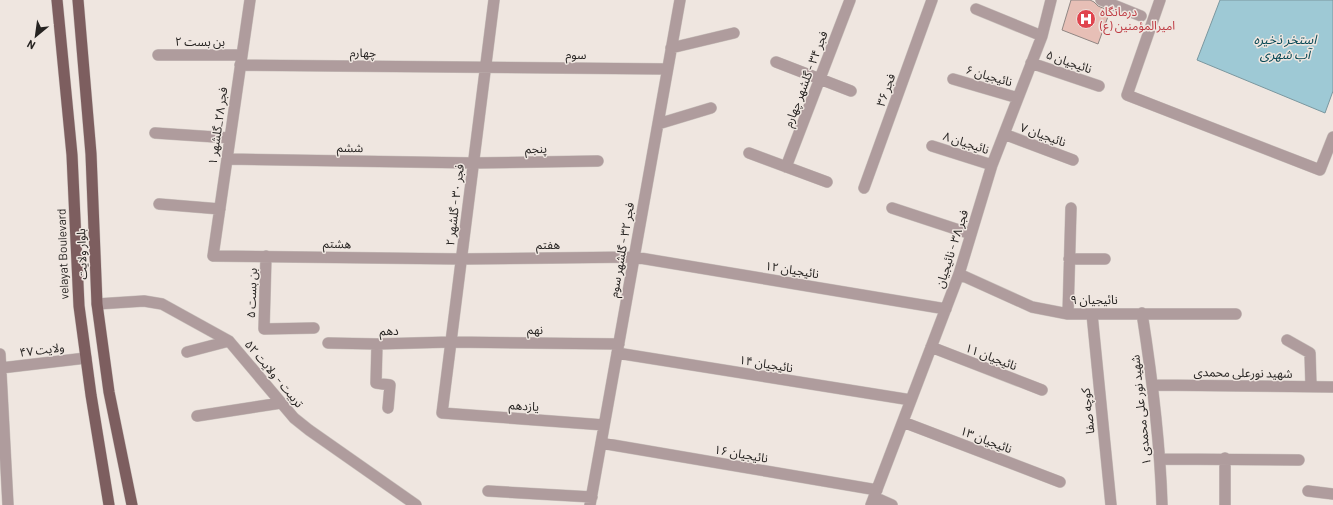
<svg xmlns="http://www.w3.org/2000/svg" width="1333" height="505" viewBox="0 0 1333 505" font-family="Barlow,'Noto Sans Arabic',sans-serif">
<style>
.water{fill:#9ec9d5;stroke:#7a979f}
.building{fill:#e7bfb6;stroke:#908683}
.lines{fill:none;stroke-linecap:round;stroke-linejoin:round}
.minor-casing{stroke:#cbc3be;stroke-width:12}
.primary-casing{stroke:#cbc3be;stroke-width:12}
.minor{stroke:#af9c9d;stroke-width:11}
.primary{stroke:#7d5e5f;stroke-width:11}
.labels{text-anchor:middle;stroke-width:3;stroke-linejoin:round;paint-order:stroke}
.health-label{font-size:12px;fill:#be3a42;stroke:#efe6e0;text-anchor:start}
.street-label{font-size:12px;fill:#262321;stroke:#efe6e0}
.water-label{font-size:13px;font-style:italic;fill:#074855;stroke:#efe6e0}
</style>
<rect width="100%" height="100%" fill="#efe6e0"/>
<!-- water -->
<path class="water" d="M 1220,0 L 1333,0 L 1333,91 L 1325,113 L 1197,60 Z"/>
<!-- building -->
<path class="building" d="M 1071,0 L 1090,0 L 1094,2 L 1098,6 L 1110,11 L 1098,44 L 1062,30 Z"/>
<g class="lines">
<defs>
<path id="minor" d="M 250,0 L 213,256 L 461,259 L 634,257 L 946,309
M 494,0 L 442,413 L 604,425
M 1101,0 L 1141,16
M 1160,0 L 1127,95 L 1320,170 L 1333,137
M 976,9 L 1042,36
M 671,48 L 734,33
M 158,55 L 242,55
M 776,62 L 851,91
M 1031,63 L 1099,86
M 240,65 L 667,69
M 953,79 L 1018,98
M 658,124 L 711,108
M 155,133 L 230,138
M 1004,134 L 1073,160
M 932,146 L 992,165
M 749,153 L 827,182
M 227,159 L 473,163 L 598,161
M 786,167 L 850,0
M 864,188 L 932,0
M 159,204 L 220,209
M 892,208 L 971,234
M 266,256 L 264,329 L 314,328
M 1069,259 L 1105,259
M 959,274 L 1032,307 L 1068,314 L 1236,314
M 97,304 L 144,301 L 162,304 L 229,341 L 294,418 L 309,430 L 416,505
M 1142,313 C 1152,377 1160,440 1162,505
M 1068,314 L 1071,208
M 1092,314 L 1111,505
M 1287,340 L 1310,353 L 1311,386
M 328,343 L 377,344 L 451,342 L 619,344
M 377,344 L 376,383 L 390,385 L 388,408
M 931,347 L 1042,390
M 187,352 L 229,341
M 617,353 L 911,400
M 0,354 L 8,505
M 1,368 L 86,358
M 1153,385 L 1333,387
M 197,416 L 281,403
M 903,422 L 1060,482
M 601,443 L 877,490
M 1225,458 L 1225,505
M 1160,459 L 1299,460
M 488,491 L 592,497
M 1308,491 L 1333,494
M 874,497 L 892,505
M 590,505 L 680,0
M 871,505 L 959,274 L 992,165 L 1042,36 L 1051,0"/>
<path id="primary" d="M 57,0 L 72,155 L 79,306 L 91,395 L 109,505
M 78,0 L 91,154 L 97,304 L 109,392 L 132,505"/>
</defs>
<!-- minor casing -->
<use href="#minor" class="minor-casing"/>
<!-- primary casing -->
<use href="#primary" class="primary-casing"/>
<!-- minor -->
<use href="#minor" class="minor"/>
<!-- primary -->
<use href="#primary" class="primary"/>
</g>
<!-- icons -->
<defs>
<symbol id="hospital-disc" viewBox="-11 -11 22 22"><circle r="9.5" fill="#e0444e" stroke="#efe6e0"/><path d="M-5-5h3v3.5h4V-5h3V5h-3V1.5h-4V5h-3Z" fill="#fff"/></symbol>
</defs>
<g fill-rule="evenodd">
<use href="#hospital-disc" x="1075" y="8" width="22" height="22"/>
</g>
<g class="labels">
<!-- health labels -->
<g class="health-label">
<text x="1100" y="16">درمانگاه<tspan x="1100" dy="14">امیرالمؤمنین (ع)</tspan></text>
</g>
<!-- street labels -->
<g class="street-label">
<text x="200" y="46">بن بست ۲</text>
<text transform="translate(363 53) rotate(1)" y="4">چهارم</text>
<text x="576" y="59">سوم</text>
<text transform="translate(1069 62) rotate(19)" y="4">نائیجیان ۵</text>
<text transform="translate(989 76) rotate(16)" y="4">نائیجیان ۶</text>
<text transform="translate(806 79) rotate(-69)" y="4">فجر ۳۴ - گلشهر چهارم</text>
<text transform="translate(886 90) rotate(-70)" y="4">فجر ۳۶</text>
<text transform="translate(218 126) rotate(-82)" y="4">فجر ۲۸_گلشهر ۱</text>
<text transform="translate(1043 135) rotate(20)" y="4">نائیجیان ۷</text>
<text transform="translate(966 143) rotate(18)" y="4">نائیجیان ۸</text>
<text transform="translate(350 148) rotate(1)" y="4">ششم</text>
<text transform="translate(536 149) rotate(-1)" y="4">پنجم</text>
<text transform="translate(455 205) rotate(-83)" y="4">فجر ۳۰ - گلشهر ۲</text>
<text transform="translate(337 244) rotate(1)" y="4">هشتم</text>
<text x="548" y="249">هفتم</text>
<text transform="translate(952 249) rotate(-72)" y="4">فجر ۳۸ - نائیجیان</text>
<text transform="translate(622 250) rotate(-80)" y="4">فجر ۳۲ - گلشهر سوم</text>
<text transform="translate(63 254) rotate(-92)" y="4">velayat Boulevard</text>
<text transform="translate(82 254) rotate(-92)" y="4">بلوار ولایت</text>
<text transform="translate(792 270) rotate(9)" y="4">نائیجیان ۱۲</text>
<text transform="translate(252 293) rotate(-88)" y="4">بن بست ۵</text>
<text x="1094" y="304">نائیجیان ۹</text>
<text transform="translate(535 330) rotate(1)" y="4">نهم</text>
<text transform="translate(389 331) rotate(-1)" y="4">دهم</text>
<text transform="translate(42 350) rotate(-7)" y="4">ولایت ۴۷</text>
<text transform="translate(991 357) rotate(21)" y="4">نائیجیان ۱۱</text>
<text transform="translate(766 364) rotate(9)" y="4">نائیجیان ۱۴</text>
<text transform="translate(1243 373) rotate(1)" y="4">شهید نورعلی محمدی</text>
<text transform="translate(274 374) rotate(50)" y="4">تربیت - ولایت ۵۲</text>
<text transform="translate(524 406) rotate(4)" y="4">یازدهم</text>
<text transform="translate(1141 410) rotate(-96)" y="4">شهید نور علی محمدی ۱</text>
<text transform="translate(1088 411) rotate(-96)" y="4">کوچه صفا</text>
<text transform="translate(986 440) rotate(21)" y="4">نائیجیان ۱۳</text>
<text transform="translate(741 454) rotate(10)" y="4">نائیجیان ۱۶</text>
</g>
<!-- water labels -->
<g class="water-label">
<text x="1285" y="44">استخر ذخیره<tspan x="1285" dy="15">آب شهری</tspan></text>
</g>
</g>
<!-- north arrow -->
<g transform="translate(36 36) rotate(209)" stroke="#efe6e0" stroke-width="3" paint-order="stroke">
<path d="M0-3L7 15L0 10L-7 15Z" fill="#262321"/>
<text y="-6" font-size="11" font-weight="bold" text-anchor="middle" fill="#262321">N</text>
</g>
</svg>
